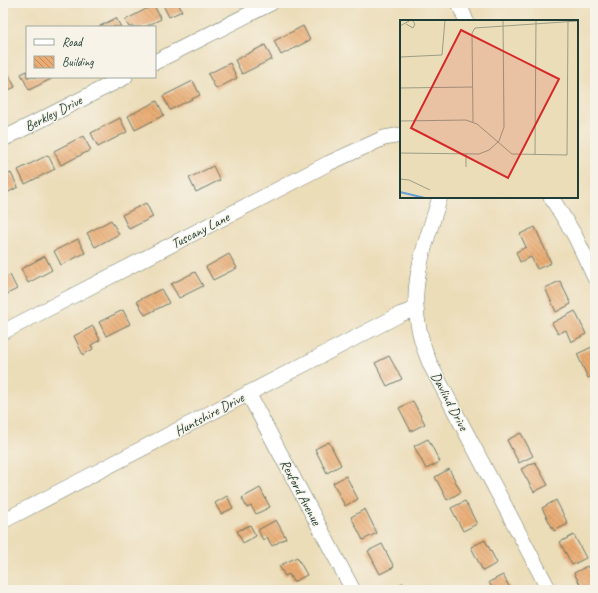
<svg xmlns="http://www.w3.org/2000/svg" width="598" height="593" viewBox="0 0 598 593" font-family="Caveat,sans-serif">
<style>
.building{fill:url(#building-back-hatch)}
.lines{fill:none;stroke-linecap:round;stroke-linejoin:round}
.minor-casing{stroke:#677563;stroke-width:16}
.minor{stroke:#fff;stroke-width:15}
.labels{text-anchor:middle;stroke-width:3;stroke-linejoin:round;paint-order:stroke}
.street-label{font-size:14px;fill:#1f3d34;stroke:#f7f3e8}
.inset-river{fill:none;stroke:#67a0d5;stroke-width:2}
.inset-road{fill:none;stroke:#9a9d84;stroke-width:1}
.view{fill:#d62828;fill-opacity:0.15;stroke:#d62828;stroke-width:2}
.inset-edge{fill:none;stroke:#1f3d34;stroke-width:2}
</style>
<defs>
<pattern id="building-back-hatch" width="6" height="6" patternUnits="userSpaceOnUse"><rect width="6" height="6" fill="#eaac73"/><path d="M-1 5l2 2M0 0l6 6M5-1l2 2" fill="none" stroke="#bd8d5f"/></pattern>
</defs>
<rect width="100%" height="100%" fill="#f7f3e8"/>
<filter id="ink" filterUnits="userSpaceOnUse"><feTurbulence type="fractalNoise" baseFrequency=".025" numOctaves="2"/><feDisplacementMap in="SourceGraphic" scale="8" xChannelSelector="R" yChannelSelector="G"/><feConvolveMatrix kernelMatrix="1 2 1 2 8 2 1 2 1" color-interpolation-filters="sRGB"/></filter>
<filter id="wash" filterUnits="userSpaceOnUse"><feTurbulence type="fractalNoise" baseFrequency=".012" numOctaves="4" result="noise"/><feDisplacementMap in="SourceGraphic" scale="16" xChannelSelector="R" yChannelSelector="G"/><feGaussianBlur stdDeviation="0.9" result="paint"/><feColorMatrix in="noise" values="0 0 0 0 0 0 0 0 0 0 0 0 0 0 0 0 0 1.4 0 .05"/><feComposite in="paint" operator="in"/></filter>
<g filter="url(#wash)">
<rect width="100%" height="100%" fill="#ecddb9"/>
<g id="blocks">
<!-- building -->
<path class="building" d="M 162,3 L 182,3 L 179,5 L 182,11 L 169,17 Z
M 154,5 L 161,19 L 145,27 L 129,27 L 125,20 Z
M 116,18 L 121,27 L 98,27 Z
M 303,26 L 310,40 L 281,55 L 274,41 Z
M 265,45 L 272,59 L 242,74 L 235,60 Z
M 230,63 L 237,78 L 216,89 L 208,74 Z
M 27,71 L 27,77 L 50,77 L 51,79 L 29,90 L 21,74 Z
M 8,73 L 15,87 L 3,93 L 3,75 Z
M 193,81 L 200,95 L 170,110 L 163,96 Z
M 157,101 L 164,115 L 135,130 L 128,116 Z
M 120,118 L 127,132 L 98,147 L 91,133 Z
M 83,136 L 91,150 L 61,165 L 54,151 Z
M 48,155 L 55,169 L 25,184 L 18,170 Z
M 213,166 L 220,180 L 196,192 L 189,178 Z
M 11,173 L 18,187 L 3,195 L 3,177 Z
M 146,203 L 153,217 L 129,229 L 122,215 Z
M 111,220 L 119,234 L 95,247 L 87,233 Z
M 535,227 L 551,263 L 537,269 L 531,257 L 520,262 L 516,252 L 526,247 L 520,234 Z
M 78,239 L 85,253 L 61,265 L 54,251 Z
M 229,254 L 237,268 L 213,280 L 206,267 Z
M 45,256 L 52,270 L 28,283 L 21,269 Z
M 195,272 L 203,286 L 179,298 L 171,284 Z
M 10,275 L 17,289 L 3,296 L 3,279 Z
M 560,281 L 571,304 L 556,312 L 545,288 Z
M 161,289 L 169,303 L 145,315 L 137,301 Z
M 123,310 L 130,324 L 106,336 L 99,322 Z
M 575,311 L 586,334 L 571,342 L 566,330 L 558,334 L 552,323 Z
M 93,326 L 100,340 L 91,345 L 93,349 L 83,355 L 74,336 Z
M 592,347 L 595,354 L 595,374 L 588,378 L 577,354 Z
M 389,356 L 402,379 L 387,386 L 375,363 Z
M 413,401 L 425,424 L 411,431 L 399,408 Z
M 521,433 L 533,456 L 519,463 L 507,440 Z
M 428,439 L 440,462 L 426,469 L 414,446 Z
M 329,442 L 341,465 L 327,473 L 315,449 Z
M 535,462 L 548,485 L 534,492 L 521,469 Z
M 449,469 L 461,492 L 447,500 L 435,477 Z
M 346,476 L 358,499 L 345,506 L 333,483 Z
M 260,488 L 270,507 L 256,514 L 251,506 L 247,508 L 242,498 Z
M 227,496 L 233,508 L 221,514 L 215,503 Z
M 556,500 L 568,524 L 554,531 L 542,508 Z
M 465,501 L 477,524 L 463,531 L 451,508 Z
M 365,509 L 377,533 L 363,540 L 351,517 Z
M 276,520 L 286,538 L 272,546 L 267,537 L 263,540 L 258,530 Z
M 250,525 L 256,536 L 243,543 L 237,531 Z
M 574,535 L 586,558 L 572,565 L 560,542 Z
M 485,540 L 497,563 L 483,571 L 471,547 Z
M 382,544 L 394,567 L 380,574 L 368,551 Z
M 297,557 L 307,575 L 293,582 L 289,574 L 285,576 L 279,566 Z
M 587,566 L 595,580 L 595,590 L 583,590 L 574,573 Z
M 503,575 L 511,590 L 493,590 L 489,582 Z
M 403,583 L 406,590 L 390,590 Z"/>
</g>
</g>
<g filter="url(#ink)">
<use href="#blocks" fill-opacity="0" stroke="#677563" stroke-width="1"/>
<g class="lines">
<defs>
<path id="minor" d="M 459,3 L 466,21
M 155,62 L 271,3
M 3,139 L 125,77
M 440,197 C 420,262 402,299 431,366 L 549,590
M 551,197 L 575,236 L 595,278
M 3,332 L 329,163 L 384,138 L 401,135
M 248,393 L 353,590
M 3,521 L 401,314 L 416,309"/>
</defs>
<!-- minor casing -->
<use href="#minor" class="minor-casing"/>
<!-- minor -->
<use href="#minor" class="minor"/>
</g>
</g>
<g class="labels">
<!-- street labels -->
<g class="street-label">
<text transform="translate(53 113) rotate(-27)" y="5">Berkley Drive</text>
<text transform="translate(200 230) rotate(-27)" y="5">Tuscany Lane</text>
<text transform="translate(450 401) rotate(62)" y="5">Davlind Drive</text>
<text transform="translate(209 414) rotate(-28)" y="5">Huntshire Drive</text>
<text transform="translate(301 492) rotate(62)" y="5">Rexford Avenue</text>
</g>
</g>
<!-- overview -->
<g transform="translate(400 20)">
<rect width="178" height="178" fill="#ecddb9"/>
<path class="inset-river" d="M 0,172 L 25,178"/>
<path class="inset-road" d="M 6,4 L 13,8 L 15,4 L 12,0M 0,6 L 11,0M 0,37 L 42,35 L 45,0M 0,68 L 73,67M 0,101 L 66,100 L 77,104 L 112,134 L 167,135 L 168,0M 73,102 L 72,13 L 75,8 L 178,1M 0,133 L 79,134 L 89,130 L 99,121 L 104,107 L 103,0M 135,135 L 136,0M 66,147 L 66,134M 0,159 L 9,160 L 30,170"/>
<path class="view" d="M 61,10 L 159,59 L 108,158 L 11,108 Z"/>
<rect width="178" height="178" class="inset-edge"/>
</g>
<!-- margin -->
<rect width="598" height="593" fill="none" stroke="#f7f3e8" stroke-width="16"/>
<!-- legend -->
<rect x="26" y="26" width="130" height="52" fill="#f7f3e8" stroke="#a1aaa0"/>
<rect x="34" y="39" width="20" height="6" fill="#ffffff" stroke="#a1aaa0"/>
<text x="62" y="46" font-size="12" fill="#1f3d34">Road</text>
<rect x="34" y="56" width="20" height="12" fill="url(#building-back-hatch)" stroke="#a1aaa0"/>
<text x="62" y="66" font-size="12" fill="#1f3d34">Building</text>
</svg>
